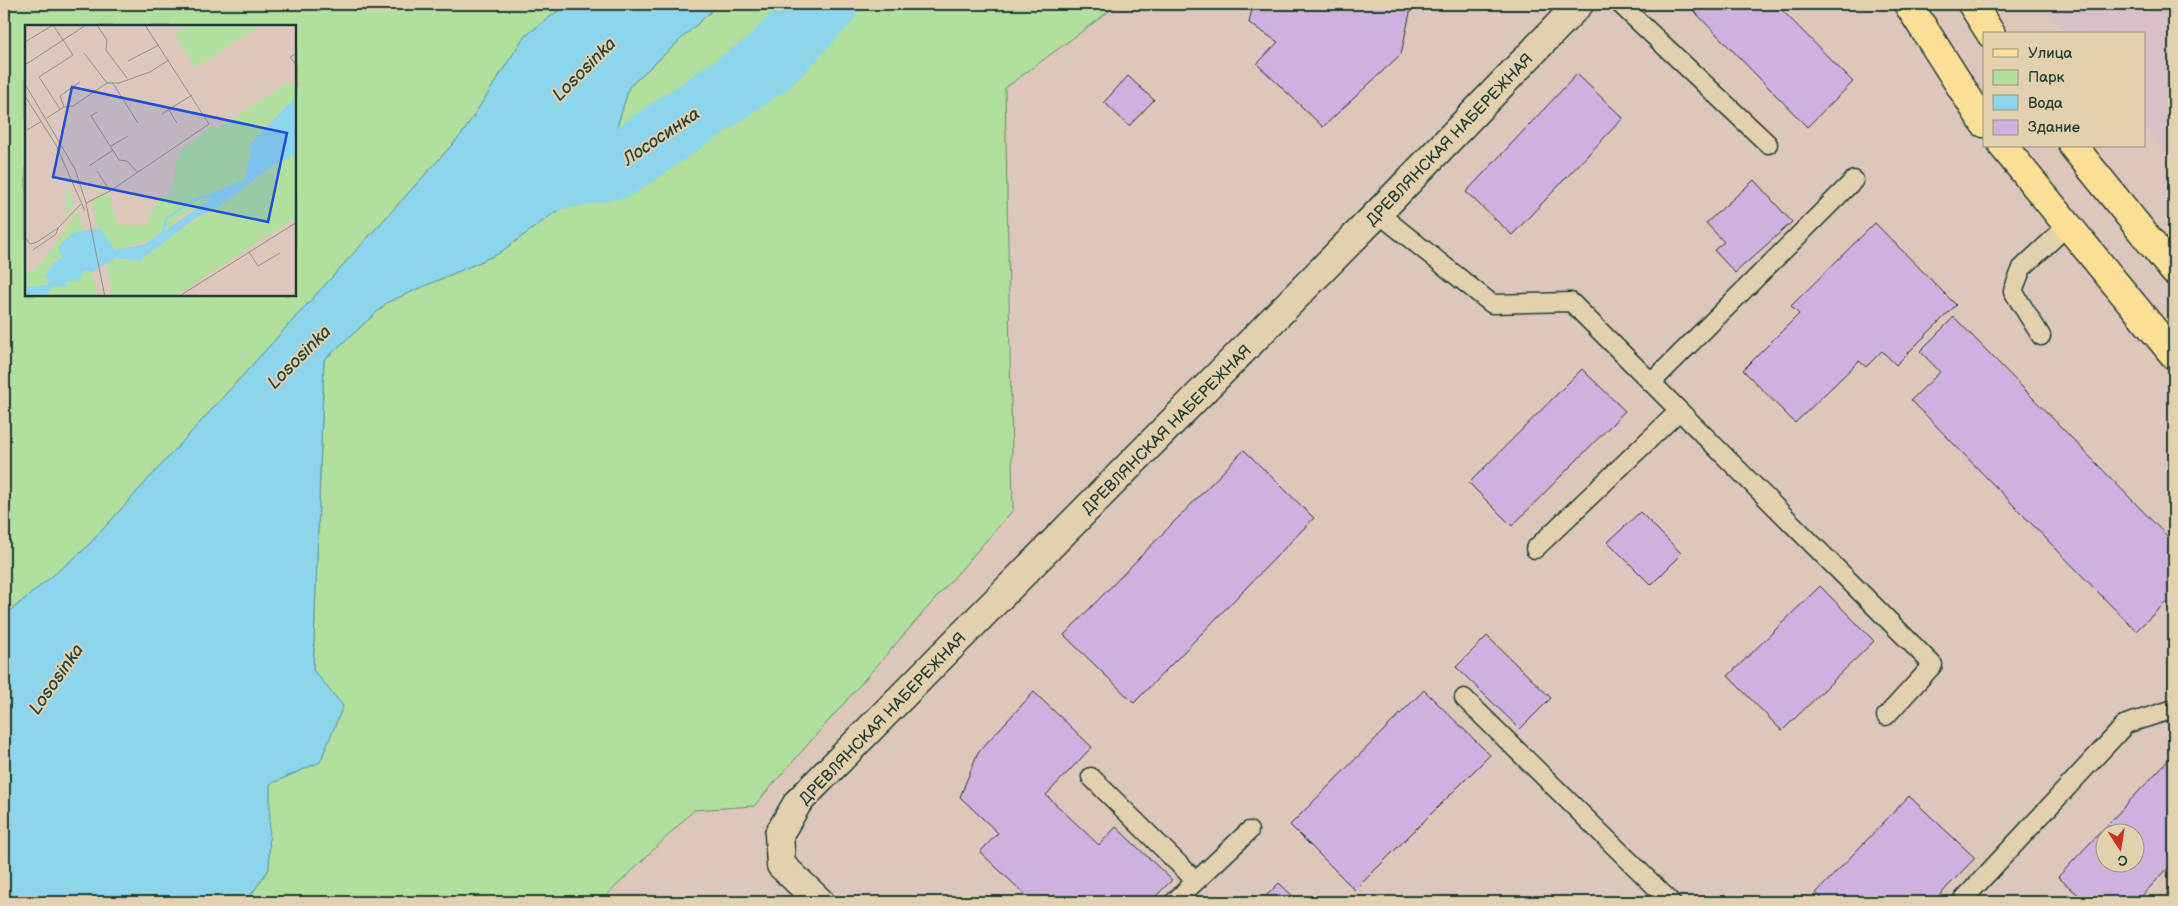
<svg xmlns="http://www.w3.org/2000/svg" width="2178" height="906" viewBox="0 0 2178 906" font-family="'Balsamiq Sans',sans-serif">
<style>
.built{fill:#d8c0c6}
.green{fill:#b0df9e;stroke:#688e69;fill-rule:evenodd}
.water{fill:#8cd5ed;stroke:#6098a3}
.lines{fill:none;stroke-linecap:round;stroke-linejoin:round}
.river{stroke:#8cd5ed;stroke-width:65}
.building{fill:#ceb1de;stroke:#1f3d34;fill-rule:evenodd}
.lane-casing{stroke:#1f3d34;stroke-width:21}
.street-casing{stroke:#1f3d34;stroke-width:31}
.primary-casing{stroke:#1f3d34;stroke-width:31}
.lane{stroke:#e3d0ae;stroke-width:18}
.street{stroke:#e3d0ae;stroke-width:28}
.primary{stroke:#fbdf96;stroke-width:28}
.labels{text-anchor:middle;stroke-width:4;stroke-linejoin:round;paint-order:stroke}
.street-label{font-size:16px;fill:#1f3d34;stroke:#e3d0ae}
.water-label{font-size:18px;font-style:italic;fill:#24453d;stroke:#e3d0ae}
.inset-river{fill:none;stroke:#8cd5ed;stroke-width:2.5}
.inset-road{fill:none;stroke:#919086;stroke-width:1}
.view{fill:#1d4ed8;fill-opacity:0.15;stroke:#1d4ed8;stroke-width:2.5}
.inset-edge{fill:none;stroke:#1f3d34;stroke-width:2.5}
</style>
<rect width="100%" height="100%" fill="#ddc7bc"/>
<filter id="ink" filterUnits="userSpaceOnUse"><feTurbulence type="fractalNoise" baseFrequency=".02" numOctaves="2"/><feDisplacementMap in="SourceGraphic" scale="10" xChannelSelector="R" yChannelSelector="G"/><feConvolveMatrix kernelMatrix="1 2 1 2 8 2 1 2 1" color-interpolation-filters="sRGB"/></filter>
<g filter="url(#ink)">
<!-- built -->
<path class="built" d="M 2041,4 L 2174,4 L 2174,162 L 2144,127 L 2144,34 L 2065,34 Z"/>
<!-- green -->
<path class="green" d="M 4,4 L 567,4 L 524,37 L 462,134 L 85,549 L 4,616 ZM 26,26 L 295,26 L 295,295 L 26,295 Z
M 719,4 L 1116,4 L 1115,7 L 1005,88 L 1013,510 L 754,806 L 694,810 L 600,902 L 246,902 L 269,869 L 270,784 L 320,762 L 343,706 L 313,670 L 324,360 L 388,302 L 498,254 L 617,166 L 610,151 L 629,87 Z"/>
<!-- water -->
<path class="water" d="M 567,4 L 719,4 L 629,87 L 610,151 L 618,166 L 498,254 L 388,302 L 324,360 L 313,670 L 343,706 L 320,762 L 270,784 L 269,869 L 246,902 L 4,902 L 4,616 L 85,549 L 462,134 L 524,37 Z"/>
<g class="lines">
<!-- river -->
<path class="river" d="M 531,182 L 618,166 L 768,63 L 825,4"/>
</g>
<!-- building -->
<path class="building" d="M 1253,4 L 1412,4 L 1401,54 L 1323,127 L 1257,64 L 1278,42 L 1249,23 Z
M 1687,4 L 1776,4 L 1853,82 L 1807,127 Z
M 1577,74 L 1623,118 L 1512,235 L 1466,192 Z
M 1128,76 L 1154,100 L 1129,126 L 1104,102 Z
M 1754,180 L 1792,222 L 1735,273 L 1714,250 L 1724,242 L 1706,223 Z
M 1875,223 L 1956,305 L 1896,365 L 1882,351 L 1866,367 L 1859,361 L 1795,423 L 1743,370 L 1799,314 L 1791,306 Z
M 1954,317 L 2170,539 L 2174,535 L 2174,613 L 2165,603 L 2136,631 L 1911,400 L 1940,372 L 1920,351 Z
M 1582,369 L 1625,411 L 1512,526 L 1469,483 Z
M 1244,450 L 1314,518 L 1134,703 L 1064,635 Z
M 1640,512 L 1682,554 L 1651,585 L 1608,542 Z
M 1820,586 L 1874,641 L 1782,731 L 1728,676 Z
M 1487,636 L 1551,698 L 1520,729 L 1456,667 Z
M 1424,690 L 1490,755 L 1355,890 L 1290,825 Z
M 1034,692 L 1092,747 L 1046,795 L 1099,845 L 1116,827 L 1172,880 L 1150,902 L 1071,902 L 1065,896 L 1059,902 L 1033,902 L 980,852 L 998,833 L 960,797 L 978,752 Z
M 2174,754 L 2174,862 L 2136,902 L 2086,902 L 2058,877 ZM 2106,834 L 2136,834 L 2136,864 L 2106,864 Z
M 1909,796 L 1975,858 L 1933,902 L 1826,902 L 1816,893 Z
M 1279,883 L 1299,902 L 1260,902 Z"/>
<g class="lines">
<defs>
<path id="lane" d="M 1620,4 L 1768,144
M 1378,213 L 1492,304 L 1571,302 L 1933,665 L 1886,716
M 2041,336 L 2013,291 L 2022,268 L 2067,226
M 1651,383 L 1854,180
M 1535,549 L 1679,411
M 1464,698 L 1671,902
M 1091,777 L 1196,881
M 1174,902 L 1249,831
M 1961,902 L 2126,724 L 2174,709"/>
<path id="street" d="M 820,902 L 781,865 L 779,834 L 798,802 L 1378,213 L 1579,4"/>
<path id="primary" d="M 1908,4 L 1984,123
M 1972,4 L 1991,34
M 2003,146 L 2174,355
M 2073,146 L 2174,271"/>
</defs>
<!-- lane casing -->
<use href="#lane" class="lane-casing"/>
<!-- street casing -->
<use href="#street" class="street-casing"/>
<!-- primary casing -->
<use href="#primary" class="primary-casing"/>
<!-- lane -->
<use href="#lane" class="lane"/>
<!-- street -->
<use href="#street" class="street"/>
<!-- primary -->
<use href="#primary" class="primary"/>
</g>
</g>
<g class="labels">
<!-- street labels -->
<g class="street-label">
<text transform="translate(1449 139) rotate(-46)" y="6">ДРЕВЛЯНСКАЯ НАБЕРЕЖНАЯ</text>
<text transform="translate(1166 429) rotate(-45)" y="6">ДРЕВЛЯНСКАЯ НАБЕРЕЖНАЯ</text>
<text transform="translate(882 718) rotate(-46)" y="6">ДРЕВЛЯНСКАЯ НАБЕРЕЖНАЯ</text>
</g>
<!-- water labels -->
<g class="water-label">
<text transform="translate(584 69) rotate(-45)" y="6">Lososinka</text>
<text transform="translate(661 136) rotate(-34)" y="6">Лососинка</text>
<text transform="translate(299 357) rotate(-45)" y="6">Lososinka</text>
<text transform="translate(56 679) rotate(-55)" y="6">Lososinka</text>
</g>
</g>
<!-- overview -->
<g transform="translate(25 25)">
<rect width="271" height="271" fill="#ddc7bc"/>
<path d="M 163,0 L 213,0 L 216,4 L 223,0 L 237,0 L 170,43 L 150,10 ZM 263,58 L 271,58 L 271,74 L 235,106 L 219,155 L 186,170 L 183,176 L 155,192 L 130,214 L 90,225 L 73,203 L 66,174 L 84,168 L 92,200 L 121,200 L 133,173 L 146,168 L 154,126 L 186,102 L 192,103 ZM 271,128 L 271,192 L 151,271 L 87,271 L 81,240 L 91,233 L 103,236 L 192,183 L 247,141 ZM 42,155 L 49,180 L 41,190 ZM 53,186 L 59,207 L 38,232 L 28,238 L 20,252 L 25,256 L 11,263 L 0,262 L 0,248 L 10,245 L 19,234 ZM 59,245 L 67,247 L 73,271 L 0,272 L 22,269 L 30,260 L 41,263 L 40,257 Z" fill="#b0df9e"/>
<path d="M 269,74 L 271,128 L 247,141 L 192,183 L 171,193 L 114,236 L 91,233 L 67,247 L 59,245 L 55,255 L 41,257 L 41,263 L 30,260 L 22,269 L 0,270 L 0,262 L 22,260 L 25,256 L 20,252 L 28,238 L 38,232 L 34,227 L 34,221 L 48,208 L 75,203 L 90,225 L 120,219 L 183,176 L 186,168 L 219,155 L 227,125 L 224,120 Z" fill="#8cd5ed"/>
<path class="inset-river" d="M 136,214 L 142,193 L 169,175 L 193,168"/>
<path class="inset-road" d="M 28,0 L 48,30 L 14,52 L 35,84M 72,0 L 82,15 L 81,25 L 102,53M 0,17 L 28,0M 59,28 L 82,58M 272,28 L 265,32 L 272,41M 103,36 L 134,20M 0,40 L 61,0M 87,57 L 113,98M 0,59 L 50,144 L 61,178 L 80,272M 0,71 L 31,120 L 60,186M 39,82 L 35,71 L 55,57M 144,85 L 152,98M 72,87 L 66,91 L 94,135 L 102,136 L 112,147M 137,89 L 167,70M 22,93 L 39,82 L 48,81 L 82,58 L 94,58 L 125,47 L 144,35M 2,105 L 17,96M 86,121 L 103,111M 64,141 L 88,125M 72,146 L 85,166M 61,178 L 85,166 L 184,99 L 120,0M 0,212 L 5,219 L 12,217 L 33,203 L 56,179M 8,225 L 31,209 L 33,203M 224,227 L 233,241 L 255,228M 153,272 L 272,197"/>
<path class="view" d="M 47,62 L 262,108 L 243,197 L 28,152 Z"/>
<rect width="271" height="271" class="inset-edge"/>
</g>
<!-- margin -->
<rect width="2178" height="906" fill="none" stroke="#e3d0ae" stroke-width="20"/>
<rect x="10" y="10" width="2158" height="886" fill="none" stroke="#1f3d34" stroke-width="2" filter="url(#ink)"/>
<!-- legend -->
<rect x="1983" y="32" width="162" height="115" fill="#e3d0ae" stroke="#95957d"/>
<rect x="1993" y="49" width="25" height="8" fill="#fbdf96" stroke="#95957d"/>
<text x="2028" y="58" font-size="15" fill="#1f3d34">Улица</text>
<rect x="1993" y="70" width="25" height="15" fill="#b0df9e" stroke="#95957d"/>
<text x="2028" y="82" font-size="15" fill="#1f3d34">Парк</text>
<rect x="1993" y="95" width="25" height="15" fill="#8cd5ed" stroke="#95957d"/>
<text x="2028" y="108" font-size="15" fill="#1f3d34">Вода</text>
<rect x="1993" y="120" width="25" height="15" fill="#ceb1de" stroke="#95957d"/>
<text x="2028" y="132" font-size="15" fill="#1f3d34">Здание</text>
<!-- north arrow -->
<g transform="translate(2120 848) rotate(168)"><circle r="24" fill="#e3d0ae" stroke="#95957d"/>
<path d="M0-4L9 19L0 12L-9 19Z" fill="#c8321e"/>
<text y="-8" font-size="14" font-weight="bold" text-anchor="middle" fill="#1f3d34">С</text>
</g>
</svg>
